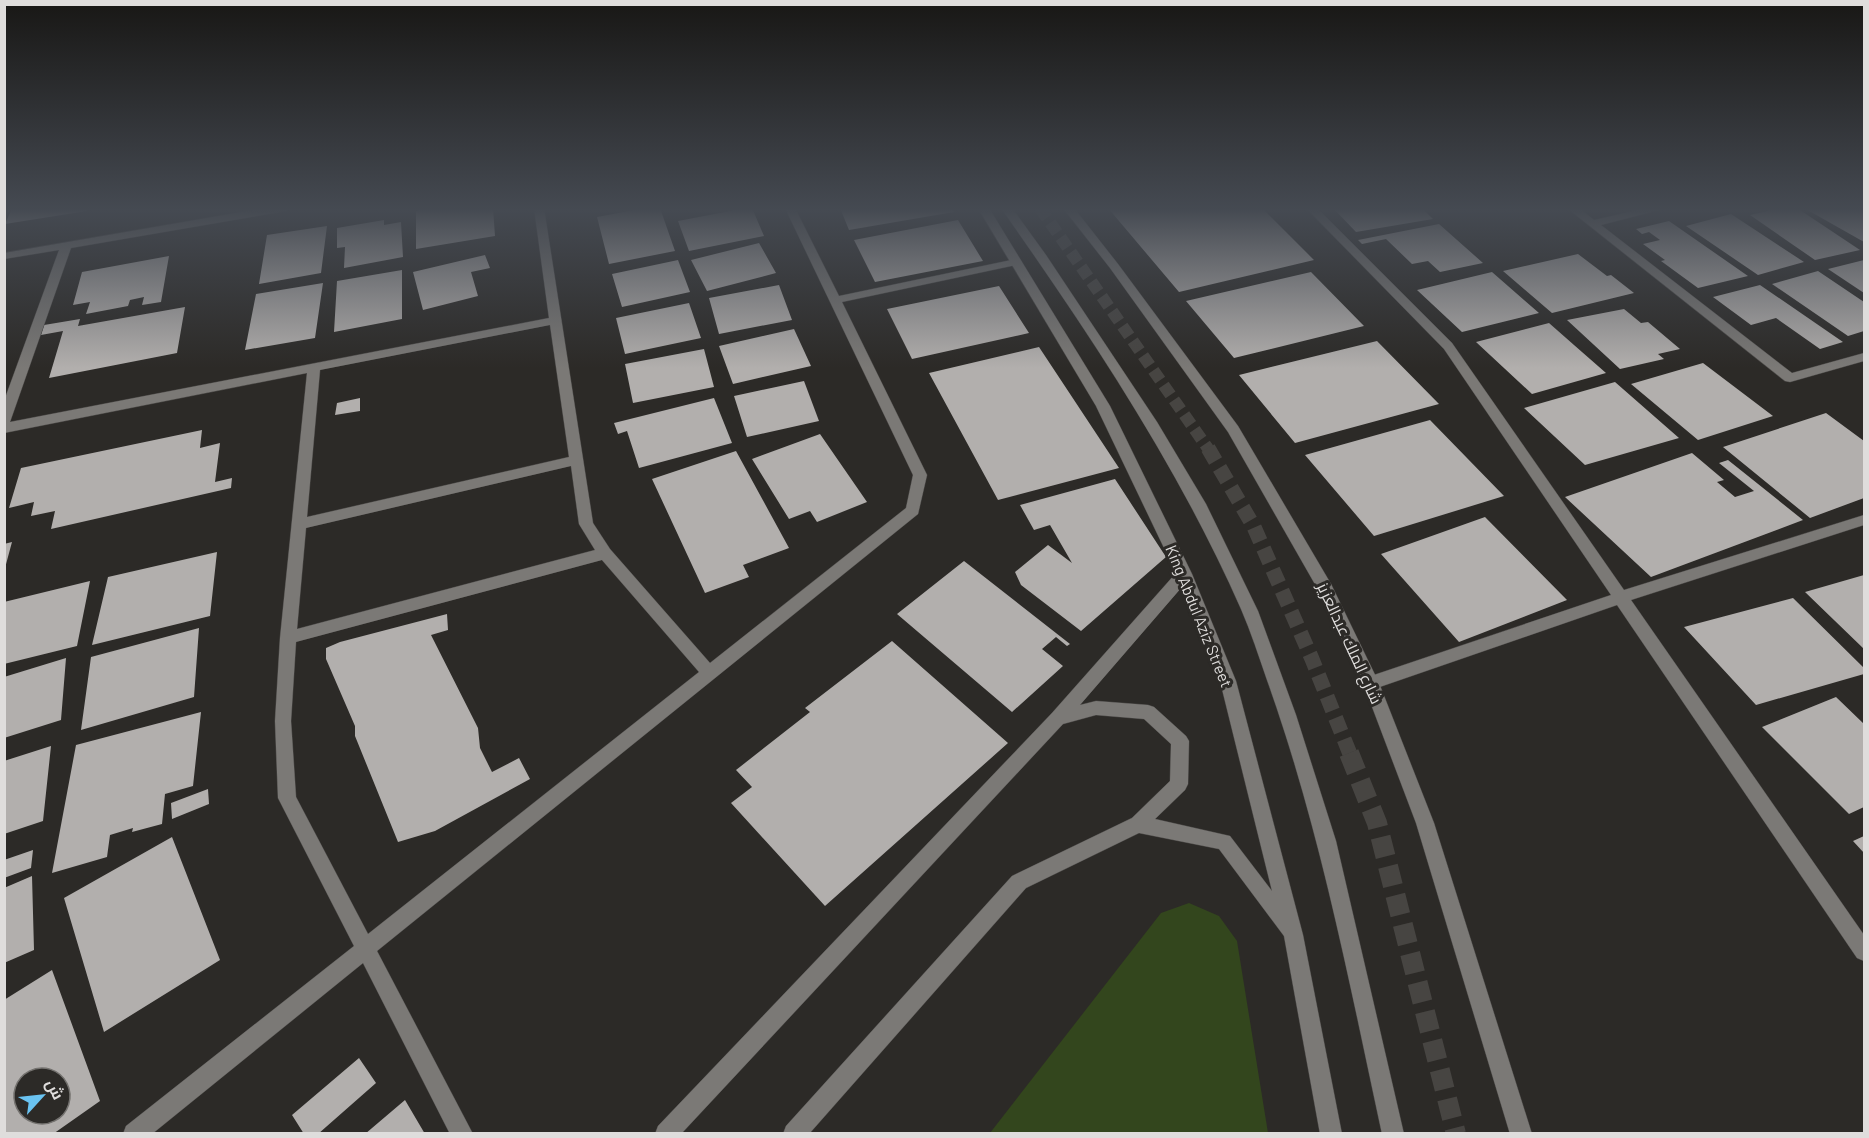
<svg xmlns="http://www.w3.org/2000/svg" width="1869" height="1138" viewBox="0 0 1869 1138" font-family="Barlow,Cairo,sans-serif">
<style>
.green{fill:#33461d}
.building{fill:#b2afad;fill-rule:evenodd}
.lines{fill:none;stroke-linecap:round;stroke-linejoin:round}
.tertiary-tunnel-far2{stroke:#474542;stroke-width:12;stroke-dasharray:12 6;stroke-linecap:butt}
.tertiary-tunnel-far1{stroke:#474542;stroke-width:15;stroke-dasharray:15 8;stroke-linecap:butt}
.tertiary-tunnel{stroke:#474542;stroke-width:20;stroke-dasharray:20 10;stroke-linecap:butt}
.minor-casing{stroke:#494745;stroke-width:1}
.tertiary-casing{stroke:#494745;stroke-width:1}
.minor{fill:#7b7976;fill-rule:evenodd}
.tertiary{fill:#7b7976;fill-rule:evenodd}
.labels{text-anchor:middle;stroke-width:6;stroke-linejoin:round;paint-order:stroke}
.street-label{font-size:16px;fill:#dfdddc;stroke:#2c2a27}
</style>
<rect width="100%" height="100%" fill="#2c2a27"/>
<!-- green -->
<path class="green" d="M 1189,903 L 1219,916 L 1237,941 L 1268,1133 L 990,1133 L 1161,913 Z"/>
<!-- building -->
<path class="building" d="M 12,208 L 88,208 L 87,211 L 5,224 Z
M 434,208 L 493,208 L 495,236 L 416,249 L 416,211 Z
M 645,208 L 660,208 L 675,251 L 609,264 L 597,217 Z
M 746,208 L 752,208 L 764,236 L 689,251 L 678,221 Z
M 840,208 L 952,208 L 954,212 L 849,230 Z
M 1108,208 L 1262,208 L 1314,260 L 1179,292 Z
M 1333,208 L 1422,208 L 1433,219 L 1356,232 Z
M 1781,208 L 1797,208 L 1860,250 L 1815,260 L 1750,215 Z
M 1804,208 L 1864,208 L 1864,242 Z
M 1731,214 L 1804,262 L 1758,275 L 1686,226 Z
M 384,220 L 384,225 L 401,222 L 403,257 L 344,268 L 345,247 L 337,248 L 337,228 Z
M 958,220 L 983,261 L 875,282 L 854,240 Z
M 1669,221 L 1748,276 L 1698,288 L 1661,261 L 1665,260 L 1643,244 L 1660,240 L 1649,232 L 1642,234 L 1636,229 Z
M 1439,224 L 1483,263 L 1440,272 L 1428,261 L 1412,264 L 1386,239 L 1362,244 L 1358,240 Z
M 327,226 L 321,273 L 259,284 L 267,235 Z
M 759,243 L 776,273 L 707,291 L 691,260 Z
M 1578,254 L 1607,276 L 1611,275 L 1634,293 L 1552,313 L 1503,271 Z
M 485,255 L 490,268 L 471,272 L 478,296 L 423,310 L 413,272 Z
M 169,256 L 161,302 L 142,305 L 144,297 L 130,300 L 128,306 L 86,314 L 90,302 L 73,305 L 82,272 Z
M 678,260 L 690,292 L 622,307 L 612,274 Z
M 1864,260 L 1864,293 L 1828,269 Z
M 402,270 L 402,319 L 334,332 L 337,281 Z
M 1818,271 L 1864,302 L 1864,331 L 1848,336 L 1772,284 Z
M 1311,272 L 1364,326 L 1234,358 L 1186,301 Z
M 1492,272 L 1539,313 L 1462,332 L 1417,290 Z
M 323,283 L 315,338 L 245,350 L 256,294 Z
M 779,285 L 792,320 L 719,334 L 709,298 Z
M 1760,285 L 1843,342 L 1820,349 L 1776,318 L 1751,325 L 1713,297 Z
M 999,286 L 1029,333 L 912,359 L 887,309 Z
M 689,303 L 701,338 L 625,354 L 616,318 Z
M 185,307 L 177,353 L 49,378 L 63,331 L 41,335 L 44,325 L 80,319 L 78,326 Z
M 1624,309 L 1641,323 L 1648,322 L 1680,349 L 1658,354 L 1664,359 L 1620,369 L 1567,320 Z
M 1549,323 L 1574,345 L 1606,373 L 1532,394 L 1476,342 Z
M 794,329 L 811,366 L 733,384 L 719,346 Z
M 1377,341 L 1439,404 L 1295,443 L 1239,375 Z
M 1039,347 L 1119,468 L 998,500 L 929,373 Z
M 704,349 L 714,387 L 633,403 L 625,364 Z
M 1703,363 L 1773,416 L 1698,440 L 1631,384 Z
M 804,381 L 819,421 L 747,437 L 734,396 Z
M 1615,382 L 1679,438 L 1585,465 L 1524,408 Z
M 360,398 L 360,411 L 335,415 L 337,403 Z
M 714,398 L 732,443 L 639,468 L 627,431 L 618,434 L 614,423 Z
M 1826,413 L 1864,441 L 1864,498 L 1810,518 L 1723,447 Z
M 1430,420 L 1504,496 L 1374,536 L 1305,455 Z
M 202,430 L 200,448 L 220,443 L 215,482 L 232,478 L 231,488 L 51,529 L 55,511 L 31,516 L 34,502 L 9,508 L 21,468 Z
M 820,434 L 867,502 L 817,522 L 810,511 L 789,519 L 752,459 Z
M 736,451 L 789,548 L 743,565 L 749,577 L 705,593 L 652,479 Z
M 1692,453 L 1724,480 L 1717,482 L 1735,497 L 1754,491 L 1719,463 L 1728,460 L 1803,520 L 1651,577 L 1565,497 Z
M 1115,479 L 1166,557 L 1081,631 L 1021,585 L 1015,572 L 1048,545 L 1072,563 L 1050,525 L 1034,530 L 1020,505 Z
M 1485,517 L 1567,600 L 1459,642 L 1381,554 Z
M 12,542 L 5,568 L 4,568 L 4,544 Z
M 217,552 L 210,616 L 92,645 L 108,577 Z
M 964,561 L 1070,644 L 1067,646 L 1056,637 L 1042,649 L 1063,666 L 1012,712 L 897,614 Z
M 1864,575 L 1864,649 L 1805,592 Z
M 90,581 L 77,646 L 4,664 L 4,602 Z
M 1793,598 L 1864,668 L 1864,674 L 1756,705 L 1684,627 Z
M 447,614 L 448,630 L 431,635 L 478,728 L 480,748 L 492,772 L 519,758 L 530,779 L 435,831 L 398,842 L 355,736 L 355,726 L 326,659 L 326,648 L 340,642 Z
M 199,628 L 194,697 L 81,730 L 91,657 Z
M 892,641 L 1008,743 L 825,906 L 731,803 L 752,787 L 736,770 L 810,712 L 805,708 Z
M 66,658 L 61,720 L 4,738 L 4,677 Z
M 1836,697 L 1864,724 L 1864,807 L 1849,814 L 1762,727 Z
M 201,712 L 193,786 L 165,794 L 162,824 L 132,832 L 133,828 L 110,835 L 107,857 L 52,873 L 76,745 Z
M 51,746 L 43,821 L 4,834 L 4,761 Z
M 208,789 L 209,804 L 172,819 L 171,803 Z
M 1864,836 L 1864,853 L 1853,841 Z
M 172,837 L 220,960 L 104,1032 L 64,898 Z
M 33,850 L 31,868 L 4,878 L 4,860 Z
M 32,876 L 34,950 L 4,963 L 4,888 Z
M 52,970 L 100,1101 L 53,1134 L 4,1134 L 4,1000 ZM 24,1078 L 60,1078 L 60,1114 L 24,1114 Z
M 359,1058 L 376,1083 L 318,1134 L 304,1134 L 292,1115 Z
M 405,1100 L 425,1134 L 365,1134 Z"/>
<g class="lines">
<!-- tertiary-tunnel-far2 -->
<path class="tertiary-tunnel-far2" d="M 1040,208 L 1209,450"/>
<!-- tertiary-tunnel-far1 -->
<path class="tertiary-tunnel-far1" d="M 1208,448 L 1254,527 L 1312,659 L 1350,754"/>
<!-- tertiary-tunnel -->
<path class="tertiary-tunnel" d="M 1349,753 L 1377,823 L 1456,1134"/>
<defs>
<path id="minor" d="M 265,208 L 291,208 L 286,211 L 71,248 L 10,422 L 549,318 L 534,208 L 544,208 L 593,523 L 610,549 L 710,663 L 906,508 L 913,475 L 785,208 L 795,208 L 839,296 L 1016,259 L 1022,262 L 1016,265 L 842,302 L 927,475 L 918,514 L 377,951 L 473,1134 L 450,1134 L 363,963 L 152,1134 L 123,1134 L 126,1126 L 354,946 L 278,798 L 275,721 L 280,638 L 307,373 L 4,433 L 4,401 L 59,250 L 4,259 L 4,253 ZM 550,325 L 569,457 L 307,517 L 320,370 ZM 571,466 L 579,524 L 595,550 L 297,629 L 306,528 ZM 602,560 L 699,672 L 368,934 L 296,797 L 291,721 L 296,642 Z
M 1306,208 L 1317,208 L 1452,343 L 1624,590 L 1864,515 L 1864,525 L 1631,600 L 1864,935 L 1864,961 L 1857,958 L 1617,605 L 1371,690 L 1365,688 L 1363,683 L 1365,678 L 1611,595 L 1444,349 Z
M 1567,208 L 1579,208 L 1594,220 L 1647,208 L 1667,208 L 1601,225 L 1792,373 L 1864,353 L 1864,361 L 1790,382 L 1785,381 Z"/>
<path id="tertiary" d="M 978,208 L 989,208 L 1110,406 L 1192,574 L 1236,681 L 1303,935 L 1342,1134 L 1320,1134 L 1284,936 L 1219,849 L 1139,833 L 1026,888 L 809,1134 L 783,1134 L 786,1126 L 1012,876 L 1132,818 L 1170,781 L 1171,744 L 1144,719 L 1096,715 L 1063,724 L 681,1134 L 655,1134 L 658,1126 L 1052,713 L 1176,573 L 1096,406 ZM 1182,587 L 1220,681 L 1272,891 L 1230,836 L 1155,819 L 1185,790 L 1188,784 L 1189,741 L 1186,736 L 1154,707 L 1148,705 L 1096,701 L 1080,705 Z
M 1001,208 L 1012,208 L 1046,255 L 1157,422 L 1206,504 L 1258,611 L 1296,715 L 1336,841 L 1404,1134 L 1382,1134 C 1349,981 1320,828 1267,680 C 1259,657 1251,632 1241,609 C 1178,466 1091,336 1001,208 Z
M 1063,208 L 1074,208 L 1118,264 L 1238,426 L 1331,584 L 1379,683 L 1434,823 L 1532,1134 L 1510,1134 L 1416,823 L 1363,683 L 1316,586 L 1228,432 L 1110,268 Z"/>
</defs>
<!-- minor casing -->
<use href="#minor" class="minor-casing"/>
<!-- tertiary casing -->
<use href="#tertiary" class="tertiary-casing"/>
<!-- minor -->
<use href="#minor" class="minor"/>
<!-- tertiary -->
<use href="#tertiary" class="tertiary"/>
</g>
<!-- sky -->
<linearGradient id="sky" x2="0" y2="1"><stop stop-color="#181715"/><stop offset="0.57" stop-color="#454a52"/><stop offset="1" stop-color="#454a52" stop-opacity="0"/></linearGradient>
<rect width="1869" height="368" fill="url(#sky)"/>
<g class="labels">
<!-- street labels -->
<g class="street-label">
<text transform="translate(1199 616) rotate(68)" y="6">King Abdul Aziz Street</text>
<text transform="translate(1350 643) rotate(65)" y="6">شارع الملك عبدالعزيز</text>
</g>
</g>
<!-- border -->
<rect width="1869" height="1138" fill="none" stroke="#dfdddc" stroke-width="12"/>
<!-- north arrow -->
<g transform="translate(42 1096) rotate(63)"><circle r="28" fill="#2c2a27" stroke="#74726f" stroke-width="1.5"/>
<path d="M0-4.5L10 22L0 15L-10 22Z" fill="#6ac3f1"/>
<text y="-9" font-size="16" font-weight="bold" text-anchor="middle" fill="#dfdddc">ش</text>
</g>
</svg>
